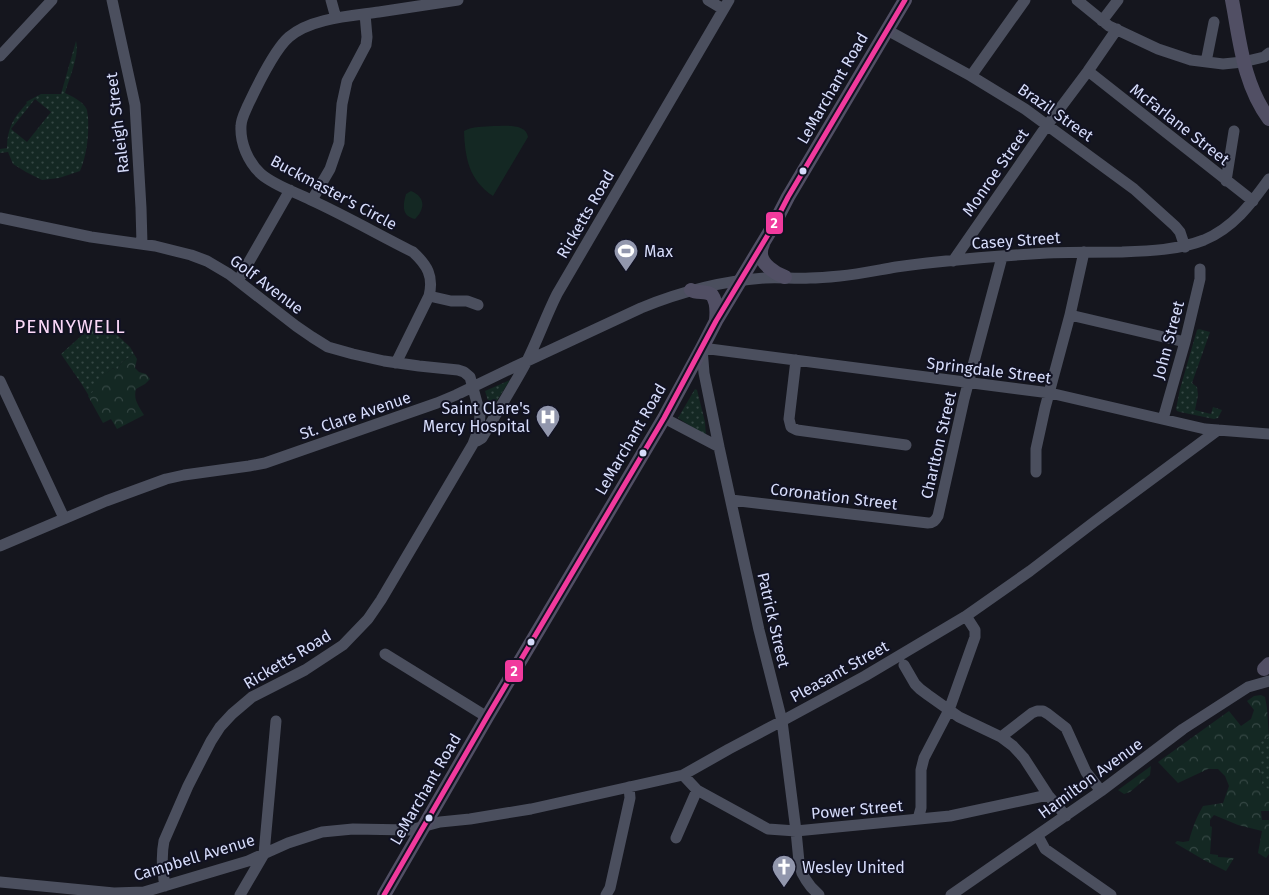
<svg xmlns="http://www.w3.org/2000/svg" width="1269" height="895" viewBox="0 0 1269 895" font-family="'Fira Sans',sans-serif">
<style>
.grass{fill:url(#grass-dots);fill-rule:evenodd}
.forest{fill:url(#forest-crowns)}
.park{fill:#142823}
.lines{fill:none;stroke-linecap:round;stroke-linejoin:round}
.minor{stroke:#4b4f5e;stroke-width:11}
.major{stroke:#514f64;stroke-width:14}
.bus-1-casing{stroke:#111222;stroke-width:9}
.bus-1{stroke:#f13a9d;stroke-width:5}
.bus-dot{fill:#d6dcfa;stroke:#111222;stroke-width:2}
.labels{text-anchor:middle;stroke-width:4;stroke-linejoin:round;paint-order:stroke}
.street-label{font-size:16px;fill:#d6dcfa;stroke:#111222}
.poi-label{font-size:16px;fill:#d6dcfa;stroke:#111222;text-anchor:start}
.quarter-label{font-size:19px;letter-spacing:1px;fill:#fbd8f8;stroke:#111222}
.line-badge{stroke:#111222;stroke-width:2}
.badge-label{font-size:14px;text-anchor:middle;font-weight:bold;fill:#fff}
</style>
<defs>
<pattern id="grass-dots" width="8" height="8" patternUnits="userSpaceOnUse" patternTransform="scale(1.25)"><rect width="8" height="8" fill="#142823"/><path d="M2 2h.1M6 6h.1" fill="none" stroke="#354744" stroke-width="1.8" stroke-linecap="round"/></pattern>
<pattern id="forest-crowns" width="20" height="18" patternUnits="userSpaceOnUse" patternTransform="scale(1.25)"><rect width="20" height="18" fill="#142823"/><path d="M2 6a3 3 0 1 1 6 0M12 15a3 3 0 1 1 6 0" fill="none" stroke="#354744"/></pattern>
</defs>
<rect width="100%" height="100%" fill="#15161e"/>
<!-- grass -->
<path class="grass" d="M 76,41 C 80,54 69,79 65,93 C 73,97 83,101 87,110 C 87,111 88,116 88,117 C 89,136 87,154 80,171 L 59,178 L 42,180 L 26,172 L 13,164 L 8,152 L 0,153 L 0,149 L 7,148 C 7,128 14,117 27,103 L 26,102 L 41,94 L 61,94 ZM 35,99 L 51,112 L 27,142 L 11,129 Z
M 100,319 L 130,347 L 134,354 L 122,362 L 117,370 L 115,370 L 113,368 L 97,381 L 96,389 L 89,396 L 81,383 L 61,354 Z
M 1199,329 L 1210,332 L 1192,383 L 1197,387 L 1198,395 L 1195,410 L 1211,414 L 1213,407 L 1222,410 L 1218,418 L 1214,419 L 1180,412 L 1177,411 L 1176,409 L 1180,389 L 1197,330 Z
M 510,380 L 491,410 L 485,391 Z
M 695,389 L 697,390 L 705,422 L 706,436 L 678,418 Z
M 1269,737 L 1269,790 L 1262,784 L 1260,766 L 1260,742 Z"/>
<!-- forest -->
<path class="forest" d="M 134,354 L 137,359 L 135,368 L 139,372 L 146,374 L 150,379 L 145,384 L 136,389 C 133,400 139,406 144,415 L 117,429 L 111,419 L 103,423 L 88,396 L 94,391 L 96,381 L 113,368 L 115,370 L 117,370 L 122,362 Z
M 1261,695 L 1265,697 L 1267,708 L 1269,737 L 1260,742 L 1260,766 L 1262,784 L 1269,790 L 1269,811 L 1261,811 L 1262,820 L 1269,820 L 1269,854 L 1266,858 L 1258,853 L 1262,831 L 1238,825 L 1214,815 L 1210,820 L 1210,826 L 1212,827 L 1210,854 L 1218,855 L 1218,857 L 1234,858 L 1226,871 L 1204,860 L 1175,843 L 1177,841 L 1183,842 L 1189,841 C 1192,829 1197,816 1203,806 L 1223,803 L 1229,786 L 1225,776 L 1218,769 L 1208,769 L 1178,783 L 1158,762 L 1229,711 L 1241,726 L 1251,719 L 1254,710 L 1247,701 L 1254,696 Z
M 1151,766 L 1150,775 L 1130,792 L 1124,794 L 1118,790 Z"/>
<!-- park -->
<path class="park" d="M 493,126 C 504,126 526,123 528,137 L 493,196 C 469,180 465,158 464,131 C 472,126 484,127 493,126 Z
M 411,191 C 426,197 425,209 415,219 C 401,216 403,205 406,194 Z"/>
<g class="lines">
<!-- minor -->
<path class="minor" d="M 112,0 L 135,105 L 141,208 L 142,244
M 331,0 L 336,18
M 708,0 L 723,9
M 1077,0 L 1109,26 L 1158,49 L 1191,60 L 1223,64 L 1243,62 L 1264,57 L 1269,53
M 1102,21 L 1118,0
M 887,30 L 971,76 L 1025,109 L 1134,189 L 1175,226 L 1180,232 L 1185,247
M 0,56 L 52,0
M 1206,62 L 1214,22
M 1088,71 L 1253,201
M 971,76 L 1025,0
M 1226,181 L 1234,131
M 312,200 L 330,169 L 339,143 L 342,104 L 347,81 L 366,45 L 367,37 L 365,14
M 0,218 L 91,237 L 155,246 L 191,255 L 207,261 L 229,274 L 296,326 L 312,337 L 328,347 L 353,354 L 384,361 L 419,366 L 458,370 L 464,372 L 470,377 L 480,414 L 479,428 L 473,444 L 381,600 L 368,619 L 343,645 L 305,670 L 252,697 L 232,714 L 220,727 L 211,741 L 188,786 L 164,841 C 161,856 162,870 165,886
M 953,261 L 1043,131 L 1088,71 L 1117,29
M 238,281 L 290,190
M 429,296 L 451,301 L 467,301 L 478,305
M 1070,315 L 1185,342
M 796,360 L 789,419 L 791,427 L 797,430 L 906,445
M 396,363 L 429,296 C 434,276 427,265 413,252 C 379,235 346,216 311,200 C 295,192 275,186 261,174 C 248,162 240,143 241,126 C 241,119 245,112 248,105 C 256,88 275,49 289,37 C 311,18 351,16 379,12 C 405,8 432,4 458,0
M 0,381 L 64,518
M 664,418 L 719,447
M 1163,419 L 1185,342 L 1200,279 L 1200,269
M 477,441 L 482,438 C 497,412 513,387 527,361 C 538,339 546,316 557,294 L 729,0
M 1036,472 L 1036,449 L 1045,408 L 1070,315 L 1084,252
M 731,500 L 928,523 C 933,523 935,521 938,516 L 964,399 L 1002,257
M 0,546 L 106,501 L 166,479 L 184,475 L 249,466 L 265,463 L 437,403 L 456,395 L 510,369 L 641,308 C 680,292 722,281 765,278 C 780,277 795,279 810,278 C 820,278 830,277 840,276 C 859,274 878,270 896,267 C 946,260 997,256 1047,253 C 1072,252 1097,252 1122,252 C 1150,251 1178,250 1204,240 C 1233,228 1251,204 1269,179
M 385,654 L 487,717
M 904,665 L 915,684 L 920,689 L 928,695 L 959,717 L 1001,737 L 1013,746 L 1024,758 L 1048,795 L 1066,816
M 1001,737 L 1032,713 L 1037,711 L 1043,711 L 1048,714 L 1066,728 L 1086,772 L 1101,791
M 683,775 L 697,790 L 768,829 L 796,831 L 950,816 L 1048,795
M 918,819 L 921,808 L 921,770 L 924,758 L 949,710 L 975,637 L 975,630 L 966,616
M 1038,836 L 1045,849 L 1111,895
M 676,838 L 697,790
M 0,882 L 114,893 L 144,892 L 248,861 L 288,843 L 322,832 L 353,829 L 410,830 L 440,822 L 470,819 L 531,809 L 683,775 L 729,749 L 782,721 L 865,676 L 966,616 L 1030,571 L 1094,522 L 1218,430
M 240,895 L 264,854 L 276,721
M 606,895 L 610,888 L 630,798 L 629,787
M 819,895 L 811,887 L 806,880 L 802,873 L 799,862 L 796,831 L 782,721 L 759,630 L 719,447 L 704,373 L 702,348 L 1050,393 L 1205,429 L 1269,434
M 951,895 L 1101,791 L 1183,729 L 1248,687 L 1269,681"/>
<!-- major -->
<path class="major" d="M 1232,0 C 1240,41 1243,84 1269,119
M 763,244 C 762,246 761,249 761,252 C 760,264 776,274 785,277
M 691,290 C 698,294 705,290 712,295 C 717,302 717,311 716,320
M 1264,669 L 1269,664
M 384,895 L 487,717 L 664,418 L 702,348 L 716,321 L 772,228 L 788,197 L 905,0"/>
<defs>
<path id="bus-1" d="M 384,895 L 487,717 L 664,418 L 716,321 L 772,228 L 788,197 L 905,0"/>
</defs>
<!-- bus-1 casing -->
<use href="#bus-1" class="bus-1-casing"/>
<!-- bus-1 -->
<use href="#bus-1" class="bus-1"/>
</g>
<!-- icons -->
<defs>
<symbol id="stadium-pin" viewBox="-11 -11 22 30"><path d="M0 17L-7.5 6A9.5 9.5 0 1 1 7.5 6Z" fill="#9297ad" stroke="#111222"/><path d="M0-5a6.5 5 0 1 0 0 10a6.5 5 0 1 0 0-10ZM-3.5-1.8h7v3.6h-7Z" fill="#fff"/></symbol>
<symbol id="hospital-pin" viewBox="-11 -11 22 30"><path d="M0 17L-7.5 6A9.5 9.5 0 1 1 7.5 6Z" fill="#9297ad" stroke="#111222"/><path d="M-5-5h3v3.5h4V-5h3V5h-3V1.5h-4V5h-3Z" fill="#fff"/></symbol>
<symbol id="church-pin" viewBox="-11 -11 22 30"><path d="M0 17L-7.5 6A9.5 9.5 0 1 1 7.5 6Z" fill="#9297ad" stroke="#111222"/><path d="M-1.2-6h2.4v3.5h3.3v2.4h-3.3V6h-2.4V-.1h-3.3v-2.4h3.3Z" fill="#fff"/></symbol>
</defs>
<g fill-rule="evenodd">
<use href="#stadium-pin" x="612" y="237" width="28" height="38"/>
<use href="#hospital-pin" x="534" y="403" width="28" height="38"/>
<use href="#church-pin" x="770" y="853" width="28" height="38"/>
</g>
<!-- markers -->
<g class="bus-dot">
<circle cx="803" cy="171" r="4.5"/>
<circle cx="643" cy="453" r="4.5"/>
<circle cx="531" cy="642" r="4.5"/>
<circle cx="429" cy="818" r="4.5"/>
</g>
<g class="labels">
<!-- street labels -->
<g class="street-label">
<text transform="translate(832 88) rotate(-60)" y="6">LeMarchant Road</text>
<text transform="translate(1056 112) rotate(35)" y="6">Brazil Street</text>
<text transform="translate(117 123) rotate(-97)" y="6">Raleigh Street</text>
<text transform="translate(1180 124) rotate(38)" y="6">McFarlane Street</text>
<text transform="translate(995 172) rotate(-55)" y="6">Monroe Street</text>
<text transform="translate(334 192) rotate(28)" y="6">Buckmaster's Circle</text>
<text transform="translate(585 214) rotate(-60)" y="6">Ricketts Road</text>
<text transform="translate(1016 240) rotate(-4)" y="6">Casey Street</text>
<text transform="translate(267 284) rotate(37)" y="6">Golf Avenue</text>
<text transform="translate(1168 340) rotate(-75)" y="6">John Street</text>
<text transform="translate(989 370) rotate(7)" y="6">Springdale Street</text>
<text transform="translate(355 415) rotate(-19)" y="6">St. Clare Avenue</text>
<text transform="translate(630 439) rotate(-60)" y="6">LeMarchant Road</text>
<text transform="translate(938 445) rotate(-77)" y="6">Charlton Street</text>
<text transform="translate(834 496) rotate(7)" y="6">Coronation Street</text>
<text transform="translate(774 620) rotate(77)" y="6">Patrick Street</text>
<text transform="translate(287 659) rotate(-31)" y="6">Ricketts Road</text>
<text transform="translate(839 671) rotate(-29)" y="6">Pleasant Street</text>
<text transform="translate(1090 778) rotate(-36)" y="6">Hamilton Avenue</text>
<text transform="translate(425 789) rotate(-60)" y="6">LeMarchant Road</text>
<text transform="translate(857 809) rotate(-5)" y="6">Power Street</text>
<text transform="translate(194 857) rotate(-17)" y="6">Campbell Avenue</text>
</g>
<!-- poi labels -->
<g class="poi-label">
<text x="644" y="257">Max</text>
<text x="530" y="414" text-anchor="end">Saint Clare's<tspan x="530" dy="18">Mercy Hospital</tspan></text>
<text x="802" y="873">Wesley United</text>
</g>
<!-- quarter labels -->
<g class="quarter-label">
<text x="70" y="333">PENNYWELL</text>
</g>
</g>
<g class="line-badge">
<rect x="765" y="211" width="19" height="24" rx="5" fill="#f13a9d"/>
<rect x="504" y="659" width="20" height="24" rx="5" fill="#f13a9d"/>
</g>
<g class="badge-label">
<text x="774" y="228">2</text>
<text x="514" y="676">2</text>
</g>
</svg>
